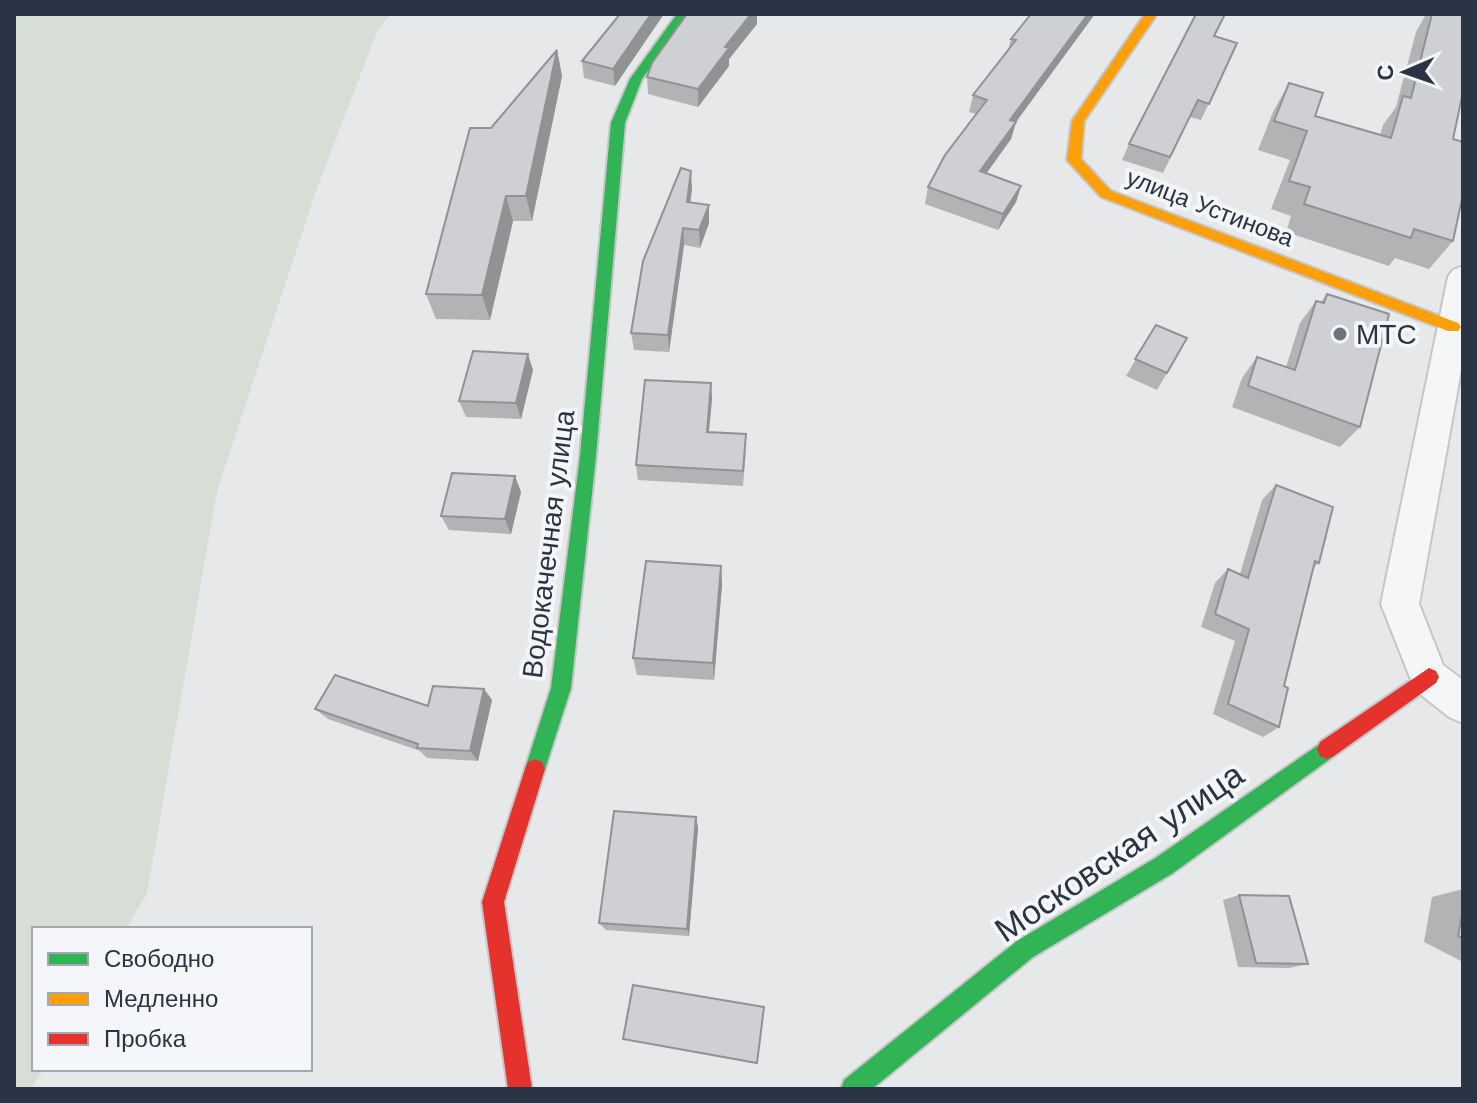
<svg xmlns="http://www.w3.org/2000/svg" width="1477" height="1103" viewBox="0 0 1477 1103" font-family="'Work Sans',sans-serif">
<style>
.green{fill:#d6ded6}
.lines{fill:none;stroke-linecap:round;stroke-linejoin:round}
.street-casing{stroke:#c4c6c8;stroke-width:4}
.fast-casing{stroke:#c4c6c8;stroke-width:4}
.slow-casing{stroke:#c4c6c8;stroke-width:4}
.jam-casing{stroke:#c4c6c8;stroke-width:4}
.street{fill:#f5f6f7;fill-rule:evenodd}
.fast{fill:#30b455;fill-rule:evenodd}
.slow{fill:#ff9f0a;fill-rule:evenodd}
.jam{fill:#e5322d;fill-rule:evenodd}
.wall{fill:#b1b3b5}
.shaded-wall{fill:#909294}
.building{fill:#ced0d3;stroke:#909294;stroke-width:2}
.poi-dot{fill:#6c737f;stroke:#f4f6f9;stroke-width:3}
.labels{text-anchor:middle;stroke-width:8;stroke-linejoin:round;paint-order:stroke}
.far-street-label{font-size:24px;fill:#2b3445;stroke:#f4f6f9}
.poi-label{font-size:28px;fill:#2b3445;stroke:#f4f6f9;text-anchor:start}
.street-label{font-size:28px;fill:#2b3445;stroke:#f4f6f9}
.near-street-label{font-size:34px;fill:#2b3445;stroke:#f4f6f9}
</style>
<rect width="100%" height="100%" fill="#e6e8ea"/>
<!-- green -->
<path class="green" d="M 14,14 L 391,14 L 378,29 L 316,191 L 217,491 L 147,893 L 126,929 L 34,929 L 34,1069 L 43,1069 L 31,1089 L 14,1089 Z"/>
<g class="lines">
<defs>
<path id="street" d="M 1463,266 L 1463,359 L 1419,604 L 1443,665 L 1463,680 L 1463,723 L 1449,717 L 1415,690 L 1381,604 L 1448,277 L 1453,270 Z"/>
<path id="fast" d="M 677,14 L 689,14 L 642,79 L 625,123 L 596,456 L 571,688 L 545,769 L 542,776 L 535,779 L 528,776 L 525,769 L 551,688 L 580,456 L 611,123 L 630,79 Z
M 1327,739 L 1334,742 L 1337,749 L 1334,756 L 1173,873 L 1033,957 L 872,1089 L 841,1089 L 844,1080 L 1017,941 L 1157,857 Z"/>
<path id="slow" d="M 1145,14 L 1157,14 L 1084,121 L 1081,159 L 1111,191 L 1458,323 L 1461,327 L 1458,331 L 1448,331 L 1101,197 L 1067,160 L 1072,121 Z"/>
<path id="jam" d="M 1429,668 L 1436,671 L 1439,677 L 1436,683 L 1334,756 L 1327,759 L 1320,756 L 1317,749 L 1320,742 Z
M 535,759 L 542,762 L 545,769 L 504,902 L 532,1089 L 508,1089 L 482,902 L 525,769 L 528,762 Z"/>
</defs>
<!-- street casing -->
<use href="#street" class="street-casing"/>
<!-- fast casing -->
<use href="#fast" class="fast-casing"/>
<!-- slow casing -->
<use href="#slow" class="slow-casing"/>
<!-- jam casing -->
<use href="#jam" class="jam-casing"/>
<!-- street -->
<use href="#street" class="street"/>
<!-- fast -->
<use href="#fast" class="fast"/>
<!-- slow -->
<use href="#slow" class="slow"/>
<!-- jam -->
<use href="#jam" class="jam"/>
</g>
<!-- wall -->
<path class="wall" d="M 620,14 L 615,86 L 584,78 L 582,61 Z
M 757,14 L 757,24 L 729,59 L 729,66 L 698,107 L 648,94 L 647,77 Z
M 1031,14 L 1016,122 L 1011,139 L 986,173 L 1021,186 L 1016,202 L 998,230 L 925,204 L 928,187 L 976,114 L 969,112 L 973,95 L 1008,51 L 1011,39 Z
M 1426,14 L 1463,14 L 1453,139 L 1453,241 L 1429,269 L 1395,258 L 1389,266 L 1286,232 L 1291,216 L 1271,209 L 1290,160 L 1258,150 L 1273,112 L 1289,83 L 1315,116 L 1380,135 L 1383,125 L 1396,107 L 1416,32 Z
M 1214,36 L 1237,43 L 1201,120 L 1190,117 L 1163,173 L 1122,160 L 1129,144 Z
M 557,50 L 562,76 L 532,221 L 513,221 L 490,320 L 436,319 L 426,294 L 491,128 Z
M 692,189 L 690,202 L 709,205 L 709,223 L 700,248 L 684,245 L 669,352 L 634,350 L 631,333 Z
M 1327,294 L 1360,427 L 1340,447 L 1232,407 L 1242,378 L 1257,357 L 1286,367 L 1300,323 L 1316,301 L 1321,302 Z
M 1156,325 L 1167,373 L 1157,390 L 1126,376 Z
M 533,370 L 521,419 L 466,417 L 459,401 Z
M 711,383 L 712,399 L 709,433 L 746,450 L 743,486 L 638,480 L 636,465 Z
M 1276,485 L 1319,563 L 1314,567 L 1284,686 L 1279,727 L 1263,737 L 1213,714 L 1235,641 L 1201,627 L 1215,583 L 1228,569 L 1240,574 L 1262,500 Z
M 521,492 L 511,534 L 449,530 L 441,516 Z
M 721,566 L 722,585 L 714,680 L 637,675 L 633,658 Z
M 484,689 L 492,700 L 478,761 L 427,758 L 420,751 L 328,719 L 315,709 L 428,706 Z
M 696,817 L 698,828 L 689,936 L 606,930 L 599,923 Z
M 1463,889 L 1463,962 L 1424,942 L 1432,897 Z
M 1239,895 L 1308,964 L 1289,968 L 1238,967 L 1223,900 Z"/>
<!-- shaded-wall -->
<path class="shaded-wall" d="M 651,14 L 664,14 L 615,86 L 613,69 Z
M 751,14 L 757,14 L 757,24 L 729,59 L 729,66 L 698,107 L 698,89 L 725,47 Z
M 1088,14 L 1095,14 L 1016,122 L 1011,139 L 976,188 L 980,171 L 1010,120 Z
M 557,50 L 562,76 L 532,221 L 526,196 Z
M 691,171 L 692,189 L 688,220 L 687,202 Z
M 1021,186 L 1016,202 L 998,230 L 1003,214 Z
M 506,196 L 513,221 L 490,320 L 482,295 Z
M 709,205 L 709,223 L 700,248 L 699,230 Z
M 683,228 L 684,245 L 669,352 L 668,335 Z
M 528,354 L 533,370 L 521,419 L 516,403 Z
M 711,383 L 712,399 L 707,448 L 707,432 Z
M 515,476 L 521,492 L 511,534 L 505,519 Z
M 721,566 L 722,585 L 714,680 L 713,663 Z
M 484,689 L 492,700 L 478,761 L 470,751 Z
M 696,817 L 698,828 L 689,936 L 687,929 Z"/>
<!-- building -->
<path class="building" d="M 620,14 L 651,14 L 613,69 L 582,61 Z
M 687,14 L 751,14 L 725,47 L 729,48 L 698,89 L 647,77 L 652,63 Z
M 1031,14 L 1088,14 L 1010,120 L 1016,122 L 980,171 L 1021,186 L 1003,214 L 928,187 L 945,155 L 987,100 L 973,95 L 1016,40 L 1011,39 Z
M 1196,14 L 1225,14 L 1214,36 L 1237,43 L 1209,104 L 1198,100 L 1170,157 L 1129,144 Z
M 1432,14 L 1463,14 L 1463,92 L 1453,139 L 1463,142 L 1463,194 L 1453,241 L 1414,229 L 1411,238 L 1304,204 L 1310,187 L 1289,181 L 1307,131 L 1274,121 L 1289,83 L 1323,93 L 1315,116 L 1391,138 L 1403,96 L 1411,98 Z
M 557,50 L 526,196 L 506,196 L 482,295 L 426,294 L 470,128 L 491,128 Z
M 681,168 L 691,171 L 687,202 L 709,205 L 699,230 L 683,228 L 668,335 L 631,333 L 643,261 Z
M 1327,294 L 1389,314 L 1360,427 L 1248,386 L 1257,357 L 1295,370 L 1316,301 L 1324,303 Z
M 1156,325 L 1187,338 L 1167,373 L 1135,359 Z
M 473,351 L 528,354 L 516,403 L 459,401 Z
M 645,380 L 711,383 L 707,432 L 746,434 L 743,471 L 636,465 Z
M 452,473 L 515,476 L 505,519 L 441,516 Z
M 1276,485 L 1333,507 L 1319,563 L 1315,561 L 1284,686 L 1288,688 L 1279,727 L 1228,704 L 1249,629 L 1215,614 L 1228,569 L 1248,578 Z
M 646,561 L 721,566 L 713,663 L 633,658 Z
M 335,675 L 428,706 L 433,686 L 484,689 L 470,751 L 417,748 L 418,744 L 315,709 Z
M 614,811 L 696,817 L 687,929 L 599,923 Z
M 1239,895 L 1289,896 L 1308,964 L 1256,963 Z
M 1463,909 L 1463,938 L 1458,936 Z
M 633,985 L 764,1007 L 757,1063 L 623,1039 Z"/>
<!-- markers -->
<circle class="poi-dot" cx="1340" cy="334" r="8"/>
<g class="labels">
<!-- far-street labels -->
<g class="far-street-label">
<text transform="translate(1210 208) rotate(21)" y="8">улица Устинова</text>
</g>
<!-- poi labels -->
<g class="poi-label">
<text x="1356" y="344">МТС</text>
</g>
<!-- street labels -->
<g class="street-label">
<text transform="translate(548 544) rotate(-83)" y="10">Водокачечная улица</text>
</g>
<!-- near-street labels -->
<g class="near-street-label">
<text transform="translate(1119 852) rotate(-34)" y="12">Московская улица</text>
</g>
</g>
<!-- border -->
<rect width="1477" height="1103" fill="none" stroke="#2b3445" stroke-width="32"/>
<!-- legend -->
<rect x="32" y="927" width="280" height="144" fill="#f4f6f9" stroke="#a4a8b1" stroke-width="2"/>
<rect x="48" y="953" width="40" height="12" fill="#30b455" stroke="#a4a8b1" stroke-width="2"/>
<text x="104" y="967" font-size="24" fill="#2b3445">Свободно</text>
<rect x="48" y="993" width="40" height="12" fill="#ff9f0a" stroke="#a4a8b1" stroke-width="2"/>
<text x="104" y="1007" font-size="24" fill="#2b3445">Медленно</text>
<rect x="48" y="1033" width="40" height="12" fill="#e5322d" stroke="#a4a8b1" stroke-width="2"/>
<text x="104" y="1047" font-size="24" fill="#2b3445">Пробка</text>
<!-- north arrow -->
<g transform="translate(1405 72) rotate(268)" stroke="#f4f6f9" stroke-width="6" paint-order="stroke">
<path d="M0-6L14 30L0 20L-14 30Z" fill="#2b3445"/>
<text y="-12" font-size="22" font-weight="bold" text-anchor="middle" fill="#2b3445">С</text>
</g>
</svg>
